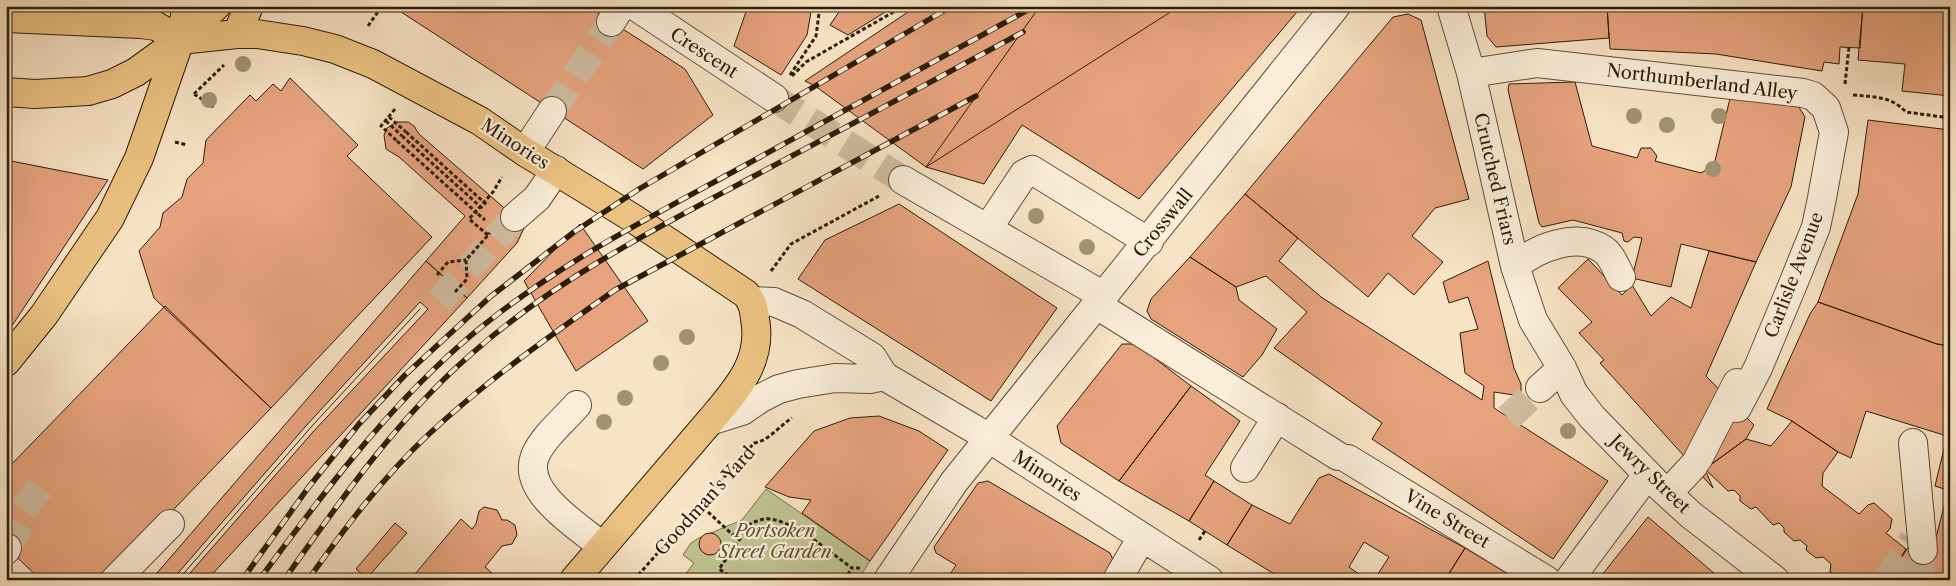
<svg xmlns="http://www.w3.org/2000/svg" width="1956" height="586" viewBox="0 0 1956 586" font-family="'Libre Caslon Text',serif">
<style>
.green{fill:#c0c392;stroke:#76704d}
.building{fill:#e6a37e;stroke:#2d1d08}
.lines{fill:none;stroke-linecap:round;stroke-linejoin:round}
.minor-tunnel{stroke:#cfbb9f;stroke-width:28;stroke-dasharray:28 14;stroke-linecap:butt}
.minor-casing{stroke:#604e37;stroke-width:30}
.major-casing{stroke:#2d1d08;stroke-width:30}
.highway-casing{stroke:#2d1d08;stroke-width:30}
.path{stroke:#2d1d08;stroke-width:3;stroke-dasharray:4 2.5;stroke-linecap:butt}
.minor{stroke:#faedd9;stroke-width:28}
.major{stroke:#ecc282;stroke-width:28}
.highway{stroke:#ecc282;stroke-width:28}
.tram{stroke:#2d1d08;stroke-width:1}
.rail-casing{stroke:#2d1d08;stroke-width:5.5}
.rail{stroke:#faedd9;stroke-width:4;stroke-dasharray:11;stroke-linecap:butt}
.path-bridge{stroke:#2d1d08;stroke-width:3;stroke-dasharray:4 2.5;stroke-linecap:butt}
.tree{fill:#a09274}
.labels{text-anchor:middle;stroke-width:4.5;stroke-linejoin:round;paint-order:stroke}
.street-label{font-size:18px;fill:#2d1d08;stroke:#faedd9}
.park-label{font-size:18px;font-style:italic;fill:#594f31;stroke:#faedd9}
</style>
<rect width="100%" height="100%" fill="#f7e3c5"/>
<filter id="stains"><feTurbulence type="fractalNoise" baseFrequency=".004" numOctaves="4"/><feColorMatrix values="0 0 0 0 .2 0 0 0 0 .09 0 0 0 0 .02 0 0 0 .5 -.17"/></filter>
<radialGradient id="worn" r=".72"><stop offset=".6" stop-color="#630" stop-opacity="0"/><stop offset="1" stop-color="#630" stop-opacity=".3"/></radialGradient>
<!-- green -->
<path class="green" d="M 766,489 L 870,561 L 858,580 L 688,580 L 684,576 L 694,563 L 683,555 L 691,543 L 699,538 L 742,520 Z"/>
<!-- building -->
<path class="building" d="M 401,6 L 587,6 L 685,69 L 713,115 L 643,169 L 398,10 Z
M 748,6 L 812,6 L 807,35 L 781,75 L 734,46 Z
M 843,6 L 891,6 L 887,11 L 848,35 L 830,25 Z
M 891,6 L 903,6 L 891,13 L 887,11 Z
M 917,6 L 1180,6 L 926,167 L 815,86 L 805,81 Z
M 1040,6 L 1302,6 L 1139,199 L 1022,125 L 984,184 L 926,167 Z
M 1484,6 L 1607,6 L 1609,38 L 1496,47 L 1487,36 Z
M 1607,6 L 1863,6 L 1860,48 L 1840,47 L 1839,64 L 1824,62 L 1822,71 L 1716,54 L 1610,49 Z
M 1863,6 L 1950,6 L 1950,96 L 1902,91 L 1905,64 L 1858,60 Z
M 1408,14 L 1421,20 L 1469,199 L 1435,208 L 1412,236 L 1443,262 L 1414,295 L 1388,273 L 1368,297 L 1245,194 L 1393,17 Z
M 290,78 L 358,145 L 347,156 L 432,237 L 271,408 L 154,298 L 139,251 L 160,227 L 163,213 L 182,197 L 187,179 L 203,163 L 206,140 L 250,95 L 256,101 L 273,84 L 281,91 Z
M 1575,82 L 1592,146 L 1637,158 L 1641,148 L 1651,148 L 1657,156 L 1655,161 L 1701,173 L 1714,165 L 1732,90 L 1795,101 L 1805,117 L 1791,187 L 1756,262 L 1681,244 L 1671,287 L 1632,278 L 1642,238 L 1634,237 L 1628,242 L 1624,241 L 1622,233 L 1573,220 L 1542,227 L 1539,223 L 1508,90 L 1509,84 Z
M 1868,120 L 1950,130 L 1950,346 L 1937,344 L 1818,302 L 1858,194 Z
M 397,122 L 408,122 L 414,126 L 419,134 L 525,226 L 517,243 L 467,298 L 426,261 L 465,216 L 399,157 L 386,149 L 384,135 L 387,128 Z
M 6,160 L 108,180 L 6,335 Z
M 1245,194 L 1298,238 L 1279,261 L 1321,297 L 1482,400 L 1484,386 L 1465,373 L 1460,333 L 1478,329 L 1468,297 L 1449,303 L 1443,282 L 1488,261 L 1514,368 L 1521,384 L 1521,393 L 1514,395 L 1494,392 L 1494,408 L 1608,481 L 1553,559 L 1372,439 L 1382,423 L 1274,348 L 1307,312 L 1266,276 L 1236,287 L 1190,257 Z
M 899,204 L 1057,308 L 991,401 L 798,279 L 825,240 Z
M 580,224 L 648,321 L 576,371 L 524,281 Z
M 1709,251 L 1756,262 L 1706,376 L 1754,425 L 1746,439 L 1705,469 L 1713,488 L 1600,363 L 1604,360 L 1579,333 L 1592,322 L 1558,288 L 1588,259 L 1622,295 L 1632,285 L 1651,316 L 1671,297 L 1691,308 Z
M 1190,257 L 1236,287 L 1239,300 L 1277,329 L 1262,355 L 1243,377 L 1151,319 L 1147,311 L 1151,299 Z
M 426,261 L 467,298 L 207,580 L 184,580 L 312,433 L 428,309 L 420,302 L 305,427 L 172,580 L 151,580 Z
M 1818,302 L 1937,344 L 1950,346 L 1950,491 L 1935,486 L 1947,436 L 1866,411 L 1851,458 L 1838,452 L 1792,421 L 1767,409 L 1810,314 Z
M 165,306 L 271,408 L 106,580 L 41,580 L 6,547 L 6,470 Z
M 1122,344 L 1136,344 L 1191,386 L 1119,481 L 1061,443 L 1057,426 Z
M 1191,386 L 1240,421 L 1205,475 L 1214,481 L 1189,521 L 1119,481 Z
M 879,416 L 919,431 L 948,450 L 870,561 L 802,513 L 811,500 L 789,497 L 765,487 L 814,431 L 850,418 Z
M 1792,421 L 1838,452 L 1823,473 L 1822,486 L 1859,514 L 1868,505 L 1874,503 L 1892,519 L 1890,529 L 1886,533 L 1906,549 L 1887,580 L 1853,580 L 1850,577 L 1841,579 L 1830,572 L 1831,564 L 1823,557 L 1816,558 L 1806,550 L 1807,546 L 1800,540 L 1794,541 L 1784,532 L 1784,528 L 1779,523 L 1773,525 L 1756,507 L 1751,509 L 1740,501 L 1740,496 L 1734,490 L 1728,491 L 1705,469 L 1746,439 L 1771,446 Z
M 1329,474 L 1465,548 L 1445,580 L 1429,580 L 1418,573 L 1413,580 L 1374,580 L 1389,557 L 1364,542 L 1349,567 L 1360,575 L 1356,580 L 1284,580 L 1227,545 L 1252,505 L 1290,524 L 1319,478 Z
M 988,481 L 1110,553 L 1115,564 L 1105,580 L 946,580 L 956,565 L 936,553 L 934,547 L 978,483 Z
M 1214,481 L 1252,505 L 1227,545 L 1189,521 Z
M 1948,491 L 1950,580 L 1887,580 L 1913,540 L 1932,553 Z
M 484,507 L 497,510 L 502,520 L 507,520 L 515,525 L 517,535 L 512,544 L 502,546 L 485,567 L 492,573 L 486,580 L 410,580 L 461,519 L 472,529 L 476,524 L 479,511 Z
M 1648,517 L 1722,580 L 1598,580 Z
M 395,523 L 407,533 L 367,578 L 356,569 Z
M699 544a11 11 0 1 1 22 0a11 11 0 1 1-22 0Z
M 1465,548 L 1518,580 L 1445,580 Z
M 650,574 L 684,576 L 688,580 L 645,580 Z
M 1360,575 L 1367,580 L 1356,580 Z"/>
<g class="lines">
<!-- minor-tunnel -->
<path class="minor-tunnel" d="M 774,98 L 903,180
M 552,111 L 611,22
M 439,301 L 515,217
M 1508,418 L 1540,388
M 7,548 L 22,521 L 23,510 L 43,483
M 1887,580 L 1913,540
M 1919,580 L 1923,550"/>
<defs>
<path id="minor" d="M 635,6 L 774,98
M 1451,6 L 1471,73 L 1515,266 L 1533,320 L 1562,368 L 1574,394 L 1592,417 L 1656,483 L 1691,515 L 1775,580
M 611,22 L 621,6
M 1471,73 L 1537,63 L 1803,93 L 1813,96 L 1826,108 L 1834,132 L 1822,198 L 1816,227 L 1793,284 L 1758,368 L 1737,408
M 525,152 L 552,111
M 903,180 L 1104,296
M 515,217 L 537,198 L 556,170
M 988,228 L 1024,174 L 1032,170 L 1149,242
M 1515,266 C 1537,248 1577,231 1604,250 C 1612,256 1616,268 1621,277
M 751,301 L 774,302 L 802,314 L 872,357 L 884,376 L 976,430 L 1209,580
M 1097,305 L 1338,456
M 1540,388 L 1562,368
M 577,405 C 564,420 543,437 535,456 C 521,492 579,527 602,546
M 710,421 L 742,411 L 761,398 L 779,389 L 798,384 L 835,378 L 870,379 L 884,376
M 1913,443 L 1923,550
M 1348,459 L 1546,580
M 1698,459 L 1737,383
M 1245,468 L 1277,417
M 1668,493 L 1694,465
M 6,550 L 7,548
M 115,580 L 170,524
M 888,580 L 954,482 L 1336,6
M 1117,580 L 1142,537
M 1569,580 L 1647,475"/>
<path id="major" d="M 180,40 L 216,6
M 6,362 L 44,315 L 110,218 L 139,158 L 180,40 L 187,6"/>
<path id="highway" d="M 6,18 L 141,24 L 156,26 L 180,40
M 237,34 L 249,6
M 6,92 L 35,94 L 88,91 L 112,84 L 136,72 L 180,40 L 237,34 L 257,34 L 303,41 L 335,49 L 373,64 L 480,121 L 525,152 L 631,217 L 746,294 C 753,303 754,309 755,319 C 763,362 736,390 710,421 L 574,580"/>
</defs>
<!-- minor casing -->
<use href="#minor" class="minor-casing"/>
<!-- major casing -->
<use href="#major" class="major-casing"/>
<!-- highway casing -->
<use href="#highway" class="highway-casing"/>
<!-- path -->
<path class="path" d="M 368,26 L 382,6
M 790,75 L 816,36 L 820,6
M 792,76 L 806,62 L 904,6
M 1845,84 L 1849,47
M 194,94 L 224,65
M 194,94 L 215,108
M 1853,95 C 1874,97 1891,96 1906,112 L 1950,118
M 395,109 L 381,126 L 397,141
M 389,117 L 406,132
M 386,121 L 402,136
M 175,142 L 187,145
M 478,214 L 485,220
M 488,235 L 469,219 L 493,192 L 502,177
M 771,271 L 791,244 L 879,196
M 437,275 L 448,262 L 466,260
M 455,292 L 467,279 L 466,260 L 490,233
M 708,512 L 733,535 C 743,528 753,521 764,519 C 789,516 832,554 852,568 L 861,568
M 733,535 L 740,539 L 719,569 L 736,580
M 1199,540 L 1205,531
M 634,580 L 754,443 C 769,441 779,426 792,418
M 844,580 L 852,568"/>
<!-- minor -->
<use href="#minor" class="minor"/>
<!-- major -->
<use href="#major" class="major"/>
<!-- highway -->
<use href="#highway" class="highway"/>
<!-- tram -->
<path class="tram" d="M 178,580 L 312,426 L 420,309"/>
<defs>
<path id="rail" d="M 242,580 L 308,488 L 359,424 L 405,375 L 490,297 L 574,232 L 639,189 L 952,6
M 259,580 C 321,496 382,414 460,345 C 541,274 635,225 729,174 C 831,118 933,62 1035,6
M 284,580 C 340,501 396,420 469,356 C 554,280 658,227 758,174 C 846,127 935,80 1023,32
M 308,580 C 344,529 383,477 429,434 C 486,381 551,335 615,290 L 976,96"/>
</defs>
<!-- rail casing -->
<use href="#rail" class="rail-casing"/>
<!-- rail -->
<use href="#rail" class="rail"/>
<!-- path-bridge -->
<path class="path-bridge" d="M 406,132 L 487,205
M 402,136 L 483,209
M 397,141 L 478,214"/>
</g>
<!-- trees -->
<g class="tree">
<circle cx="243" cy="64" r="8"/>
<circle cx="209" cy="100" r="8"/>
<circle cx="1634" cy="116" r="8"/>
<circle cx="1719" cy="116" r="8"/>
<circle cx="1667" cy="125" r="8"/>
<circle cx="1713" cy="169" r="8"/>
<circle cx="1036" cy="216" r="8"/>
<circle cx="1087" cy="247" r="8"/>
<circle cx="687" cy="337" r="8"/>
<circle cx="661" cy="363" r="8"/>
<circle cx="625" cy="398" r="8"/>
<circle cx="604" cy="422" r="8"/>
<circle cx="1568" cy="431" r="8"/>
</g>
<g class="labels">
<!-- street labels -->
<g class="street-label">
<text transform="translate(704 53) rotate(33)" y="6">Crescent</text>
<text transform="translate(1702 82) rotate(7)" y="6">Northumberland Alley</text>
<text transform="translate(515 144) rotate(33)" y="6">Minories</text>
<text transform="translate(1495 179) rotate(77)" y="6">Crutched Friars</text>
<text transform="translate(1163 223) rotate(-51)" y="6">Crosswall</text>
<text transform="translate(1794 275) rotate(-69)" y="6">Carlisle Avenue</text>
<text transform="translate(1650 474) rotate(44)" y="6">Jewry Street</text>
<text transform="translate(1047 476) rotate(33)" y="6">Minories</text>
<text transform="translate(705 501) rotate(-48)" y="6">Goodman's Yard</text>
<text transform="translate(1447 519) rotate(31)" y="6">Vine Street</text>
</g>
<!-- park labels -->
<g class="park-label">
<text x="775" y="537">Portsoken<tspan x="775" dy="21">Street Garden</tspan></text>
</g>
</g>
<!-- margin -->
<rect width="1956" height="586" fill="none" stroke="#f7e3c5" stroke-width="25"/>
<rect x="8" y="8" width="1941" height="571" fill="none" stroke="#2d1d08" stroke-width="2.5"/>
<rect x="12" y="12" width="1931" height="561" fill="none" stroke="#2d1d08"/>
<rect width="100%" height="100%" filter="url(#stains)"/>
<rect width="100%" height="100%" fill="url(#worn)"/>
</svg>
